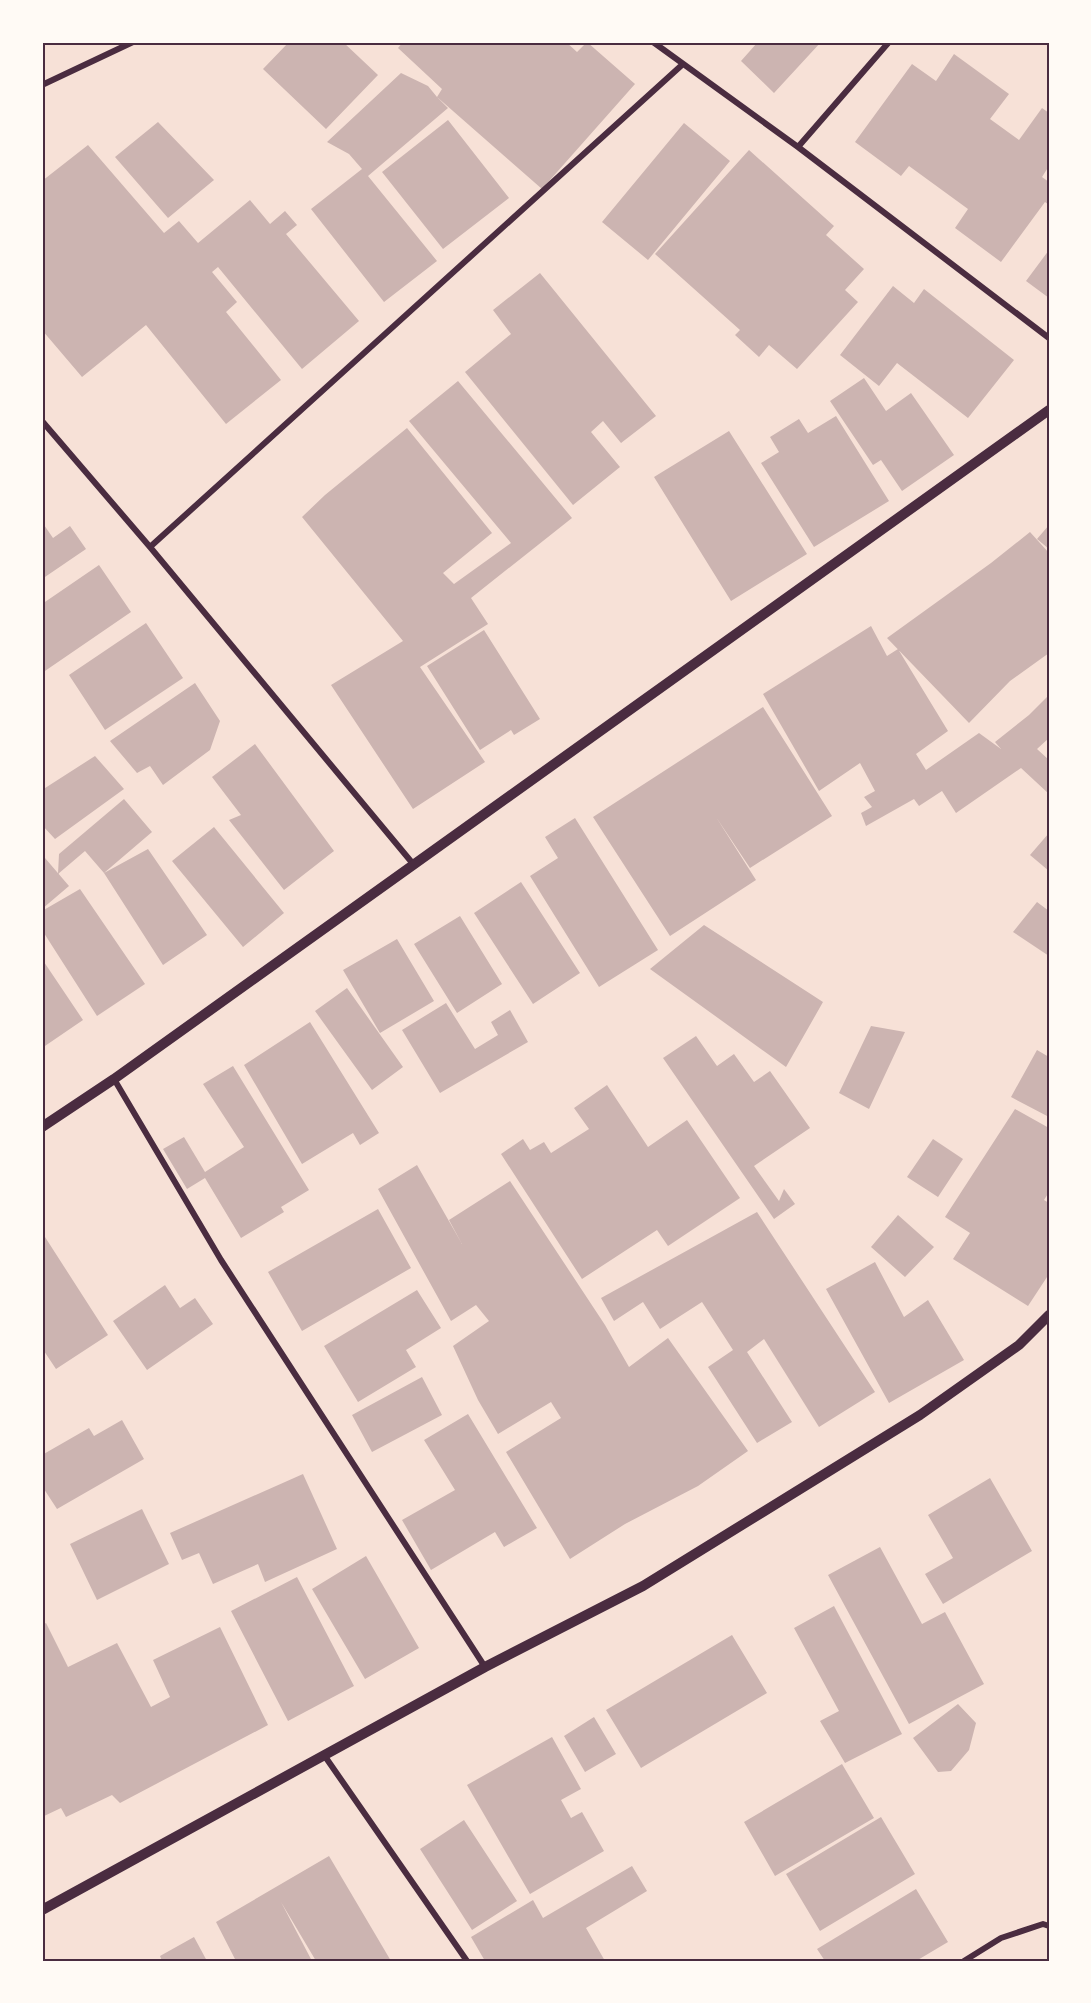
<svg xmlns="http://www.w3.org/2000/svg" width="1091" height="2003" viewBox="0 0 1091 2003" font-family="'DM Sans',sans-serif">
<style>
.building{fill:#ccb4b1}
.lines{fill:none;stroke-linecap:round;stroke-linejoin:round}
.minor{stroke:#4a2c40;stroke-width:6}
.tertiary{stroke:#4a2c40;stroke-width:10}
.neatline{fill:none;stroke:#4a2c40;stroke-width:2}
</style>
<rect width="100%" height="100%" fill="#f7e1d7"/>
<!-- building -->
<path class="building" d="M 289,42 L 343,42 L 378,75 L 326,129 L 263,69 Z
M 403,42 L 566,42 L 577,52 L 587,42 L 635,84 L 542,189 L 437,97 L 448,108 L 368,176 L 437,261 L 384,302 L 311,209 L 362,169 L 349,154 L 327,142 L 401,73 L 428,86 L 437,97 L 442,89 L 398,48 Z
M 755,42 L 821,42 L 774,93 L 741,61 L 757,43 Z
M 954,54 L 1009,94 L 990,119 L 1019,140 L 1042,108 L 1049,113 L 1049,166 L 1042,177 L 1049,182 L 1049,205 L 1045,202 L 1001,262 L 955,228 L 968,209 L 909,166 L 901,176 L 855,142 L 912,64 L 936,81 Z
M 448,120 L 509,198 L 443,249 L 382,172 Z
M 158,122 L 214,180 L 168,218 L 115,157 Z
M 684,123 L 730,161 L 648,260 L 602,222 Z
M 88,145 L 164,233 L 179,221 L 198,243 L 250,200 L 270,224 L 285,211 L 297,225 L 286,234 L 359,321 L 302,369 L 218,267 L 212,272 L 237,302 L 226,312 L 281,380 L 226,424 L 146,325 L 82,377 L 42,330 L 42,181 Z
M 749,150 L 834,226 L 826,235 L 864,269 L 845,290 L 858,302 L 797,369 L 769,345 L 759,357 L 735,335 L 740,330 L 655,254 Z
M 1049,250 L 1049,298 L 1026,281 Z
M 540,273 L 656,416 L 621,443 L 603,421 L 591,432 L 620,467 L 573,505 L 465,372 L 511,334 L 493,310 Z
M 893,286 L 914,303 L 924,289 L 1014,360 L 968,418 L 897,363 L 879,386 L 840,355 Z
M 864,378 L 886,411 L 911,393 L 954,455 L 902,491 L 881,460 L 873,465 L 830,401 Z
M 458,381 L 572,518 L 471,598 L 488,624 L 420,667 L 485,762 L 413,809 L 331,685 L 403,641 L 302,517 L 325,495 L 407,428 L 492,533 L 443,573 L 454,584 L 511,543 L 409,421 Z
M 836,416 L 889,501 L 814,547 L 761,463 L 779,452 L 770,437 L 799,419 L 808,433 Z
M 729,431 L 807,554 L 731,601 L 654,477 Z
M 42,522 L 53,538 L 70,526 L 86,549 L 42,579 Z
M 1049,525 L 1049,549 L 1037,539 Z
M 1030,532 L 1049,553 L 1049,653 L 1010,681 L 969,723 L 887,638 L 991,563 Z
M 99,565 L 131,612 L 42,673 L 42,604 Z
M 146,623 L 183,678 L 105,730 L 69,675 Z
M 871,626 L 887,656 L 898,649 L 948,731 L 916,754 L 926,770 L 979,733 L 1001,749 L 995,742 L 1029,715 L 1049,695 L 1049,738 L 1037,749 L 1049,760 L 1049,794 L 1021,768 L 956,813 L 942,791 L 919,806 L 914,799 L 866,826 L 861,813 L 872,807 L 864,797 L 875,791 L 860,763 L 819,791 L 763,694 Z
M 484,630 L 540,719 L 514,735 L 511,730 L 480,750 L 427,666 Z
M 195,683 L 220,721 L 210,750 L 163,785 L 150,766 L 137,773 L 110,741 Z
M 763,707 L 832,816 L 750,868 L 716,817 L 756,880 L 670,936 L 593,817 Z
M 255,744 L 334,851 L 284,890 L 229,820 L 241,815 L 212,777 Z
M 95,756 L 124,789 L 55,839 L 42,825 L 42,790 Z
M 124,799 L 152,832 L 104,873 L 85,851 L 58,874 L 59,854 Z
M 575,818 L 658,950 L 599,987 L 530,876 L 558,858 L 545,837 Z
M 214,827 L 284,913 L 243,947 L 172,861 Z
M 1049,833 L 1049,871 L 1030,855 Z
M 148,849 L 207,935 L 163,965 L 104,873 Z
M 45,858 L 69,886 L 42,909 L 42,860 Z
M 521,882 L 580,973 L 533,1004 L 474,913 Z
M 80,889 L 145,984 L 97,1016 L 42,930 L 42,911 Z
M 1037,902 L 1049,911 L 1049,956 L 1013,932 Z
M 460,916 L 502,984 L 457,1013 L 414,944 Z
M 704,925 L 823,1002 L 786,1067 L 650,969 Z
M 397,939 L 434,1001 L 380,1033 L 343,970 Z
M 42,959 L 83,1020 L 42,1048 Z
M 347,988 L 403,1067 L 372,1090 L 315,1011 Z
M 446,1003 L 475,1049 L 498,1035 L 491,1022 L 510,1010 L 528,1042 L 440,1093 L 402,1030 Z
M 310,1022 L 379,1133 L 360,1145 L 353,1133 L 302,1164 L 244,1065 Z
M 871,1026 L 905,1032 L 869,1109 L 839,1093 Z
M 696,1036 L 717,1066 L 734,1054 L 754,1082 L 770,1071 L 810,1128 L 754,1166 L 779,1201 L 784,1189 L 795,1204 L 774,1219 L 663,1058 Z
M 1037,1050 L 1049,1057 L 1049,1117 L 1011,1097 Z
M 233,1066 L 309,1190 L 281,1207 L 284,1212 L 241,1238 L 205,1178 L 187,1189 L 163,1149 L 184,1137 L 205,1172 L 244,1147 L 203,1084 Z
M 607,1085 L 648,1147 L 687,1120 L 740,1198 L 668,1246 L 657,1230 L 582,1279 L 501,1154 L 523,1139 L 530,1150 L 544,1142 L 551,1153 L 589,1129 L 574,1108 Z
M 1015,1109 L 1049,1128 L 1049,1192 L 1044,1200 L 1049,1203 L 1049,1274 L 1028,1306 L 953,1259 L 970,1233 L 945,1217 Z
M 933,1139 L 963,1159 L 938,1197 L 907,1177 Z
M 417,1165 L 462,1244 L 449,1220 L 510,1181 L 605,1325 L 629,1367 L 668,1338 L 748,1451 L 698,1486 L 625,1524 L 570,1559 L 506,1452 L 561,1418 L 551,1402 L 498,1434 L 478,1400 L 453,1346 L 489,1321 L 476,1305 L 451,1321 L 378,1189 Z
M 378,1209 L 411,1268 L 302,1331 L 268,1272 Z
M 757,1212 L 875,1392 L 819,1427 L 764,1339 L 747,1352 L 792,1422 L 757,1443 L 708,1367 L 733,1350 L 702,1302 L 660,1329 L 643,1302 L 614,1321 L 601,1298 Z
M 898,1215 L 934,1247 L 905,1277 L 871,1247 Z
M 45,1237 L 108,1335 L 56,1369 L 42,1348 L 42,1239 Z
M 875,1262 L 904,1317 L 928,1300 L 964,1360 L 889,1403 L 826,1289 Z
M 165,1285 L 180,1308 L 195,1298 L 213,1324 L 147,1370 L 113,1321 Z
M 417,1290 L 441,1328 L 406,1350 L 416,1367 L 358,1402 L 324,1346 Z
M 422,1377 L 442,1415 L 372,1452 L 352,1415 Z
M 468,1414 L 537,1528 L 504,1547 L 495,1532 L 431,1570 L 402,1520 L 455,1490 L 424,1440 Z
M 122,1420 L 144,1459 L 57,1509 L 42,1486 L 42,1455 L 89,1428 L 94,1436 Z
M 303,1474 L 337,1549 L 265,1582 L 258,1564 L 213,1584 L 199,1553 L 182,1560 L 170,1533 Z
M 990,1478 L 1032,1551 L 943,1604 L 925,1574 L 953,1558 L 928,1515 Z
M 142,1509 L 169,1564 L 97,1600 L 70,1544 Z
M 880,1547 L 922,1624 L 945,1612 L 984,1684 L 909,1724 L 828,1575 Z
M 366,1556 L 419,1648 L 365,1679 L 312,1589 Z
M 297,1577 L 354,1686 L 288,1721 L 231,1611 Z
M 834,1606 L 902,1734 L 845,1763 L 820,1721 L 839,1711 L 794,1628 Z
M 46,1623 L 68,1667 L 117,1643 L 151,1707 L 170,1697 L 153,1660 L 220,1627 L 268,1725 L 120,1803 L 112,1795 L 66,1817 L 61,1808 L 42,1817 L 42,1625 Z
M 732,1635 L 767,1693 L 641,1768 L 606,1710 Z
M 958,1704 L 976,1723 L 969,1750 L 951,1771 L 938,1772 L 913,1738 Z
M 594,1717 L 616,1754 L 585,1772 L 564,1736 Z
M 552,1737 L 581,1789 L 561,1800 L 571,1818 L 582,1812 L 604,1851 L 530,1894 L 467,1785 Z
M 842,1764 L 874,1818 L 775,1876 L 744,1822 Z
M 881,1817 L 915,1874 L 820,1931 L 786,1874 Z
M 464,1820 L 517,1901 L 472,1930 L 420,1849 Z
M 329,1856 L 391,1961 L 316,1961 L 281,1902 L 312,1961 L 236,1961 L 216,1922 Z
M 632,1866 L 647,1891 L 586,1928 L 605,1961 L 485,1961 L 471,1937 L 533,1900 L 543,1918 Z
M 916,1889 L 948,1942 L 916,1961 L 825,1961 L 817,1949 Z
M 194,1937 L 207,1961 L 162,1961 L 160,1956 Z"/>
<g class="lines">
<!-- minor -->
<path class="minor" d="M 653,42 L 798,147 L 1049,338
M 42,85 L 133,42
M 798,147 L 889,42
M 42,421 L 150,547 L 414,865
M 150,547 L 683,64
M 114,1079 L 221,1260 L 485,1667
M 324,1755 L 467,1961
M 964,1961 L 1001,1938 L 1043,1924 L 1049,1926"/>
<!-- tertiary -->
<path class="tertiary" d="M 42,1127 L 114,1079 L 1049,410
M 42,1910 L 485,1667 L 643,1586 L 920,1415 L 1019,1345 L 1049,1315"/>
</g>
<!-- border -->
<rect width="1091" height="2003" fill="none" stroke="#fffaf5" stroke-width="87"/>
<rect x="44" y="44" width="1004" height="1916" class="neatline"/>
</svg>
